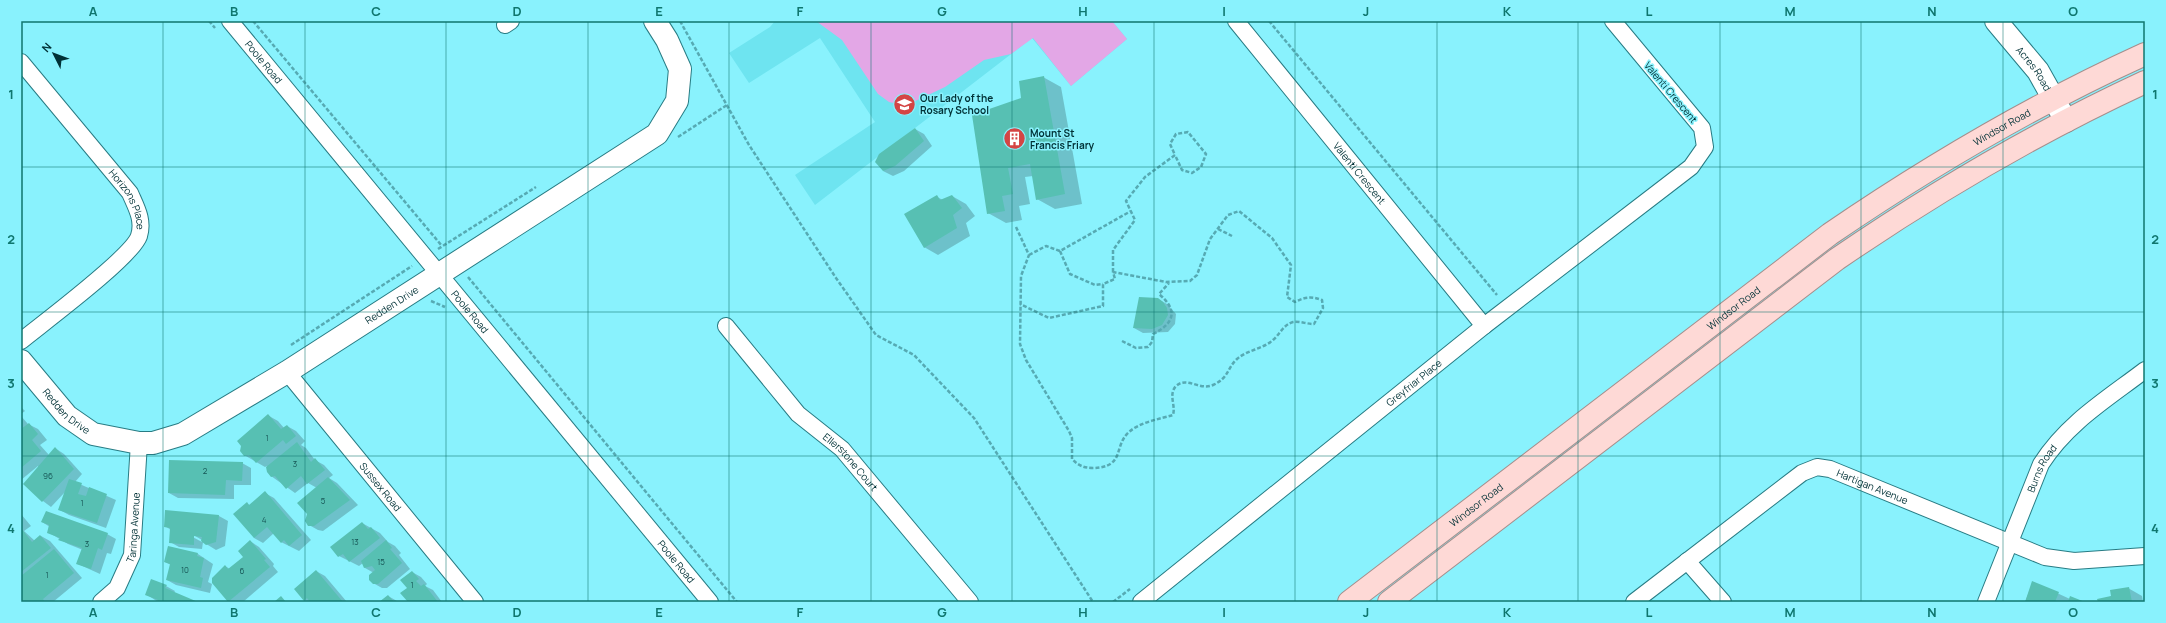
<svg xmlns="http://www.w3.org/2000/svg" width="2166" height="623" viewBox="0 0 2166 623" font-family="Manrope,sans-serif">
<style>
.built{fill:#6ee4f0}
.green{fill:#e3a7e6}
.shadow{fill:#0003;fill-rule:evenodd}
.building{fill:#57c0b3}
.lines{fill:none;stroke-linecap:round;stroke-linejoin:round}
.street-casing{stroke:#287c84;stroke-width:18}
.secondary-casing{stroke:#287c84;stroke-width:24}
.primary-casing{stroke:#a58e8c;stroke-width:24}
.path{stroke:#56aab3;stroke-width:2.5;stroke-dasharray:4 2;stroke-linecap:butt}
.street{stroke:#fff;stroke-width:16}
.secondary{stroke:#fff;stroke-width:22}
.primary{stroke:#fed9d6;stroke-width:22}
.grid{fill:none;stroke:#0f766e;stroke-width:1;stroke-opacity:0.55}
.labels{text-anchor:middle;stroke-width:3;stroke-linejoin:round;paint-order:stroke}
.number-label{font-size:8px;fill:#165555}
.street-label{font-size:10px;fill:#003136;stroke:#89f2fd}
.poi-label{font-size:10px;font-weight:bold;fill:#003136;stroke:#89f2fd;text-anchor:start}
.neatline{fill:none;stroke:#0f766e;stroke-width:1.5}
.grid-label{font-size:13px;text-anchor:middle;font-weight:bold;fill:#0f766e}
</style>
<rect width="100%" height="100%" fill="#89f2fd"/>
<!-- built -->
<path class="built" d="M 775,21 L 1112,21 L 1127,39 L 1071,86 L 1032,38 L 815,205 L 795,175 L 875,122 L 820,38 L 749,83 L 729,53 L 770,27 Z"/>
<!-- green -->
<path class="green" d="M 816,21 L 1112,21 L 1127,39 L 1071,86 L 1033,38 L 1011,54 L 984,60 L 945,87 L 909,104 L 898,104 L 889,102 L 878,94 L 842,40 Z"/>
<!-- shadow -->
<path class="shadow" d="M 1043,77 L 1061,87 L 1082,204 L 1055,209 L 1037,199 L 1033,176 L 1025,177 L 1030,204 L 1019,206 L 1022,220 L 1006,223 L 988,213 Z
M 915,129 L 924,134 L 932,146 L 904,171 L 893,176 L 883,171 Z
M 952,196 L 966,204 L 975,216 L 966,223 L 970,236 L 938,255 L 924,247 L 937,197 L 943,200 Z
M 1158,299 L 1167,304 L 1176,314 L 1175,324 L 1168,332 L 1143,333 L 1134,328 Z
M 21,407 L 25,411 L 21,414 Z
M 21,416 L 28,424 L 38,429 L 47,440 L 40,445 L 49,455 L 55,448 L 64,454 L 82,474 L 75,482 L 116,500 L 106,528 L 69,515 L 60,510 L 66,491 L 51,507 L 43,501 L 38,466 L 21,480 Z
M 269,416 L 278,421 L 284,428 L 287,426 L 296,431 L 305,441 L 301,445 L 306,448 L 315,460 L 324,465 L 333,475 L 329,478 L 337,483 L 358,505 L 323,531 L 318,530 L 309,525 L 317,488 L 308,483 L 295,493 L 271,476 L 267,471 L 267,466 L 265,467 L 244,455 Z
M 242,463 L 251,468 L 251,485 L 234,485 L 234,499 L 178,498 L 169,493 Z
M 265,493 L 274,498 L 311,540 L 299,551 L 281,542 L 274,533 L 263,543 L 254,538 L 247,504 L 250,505 Z
M 21,514 L 31,526 L 24,531 L 35,541 L 41,536 L 50,541 L 82,578 L 53,602 L 21,602 Z
M 219,516 L 228,521 L 225,546 L 216,550 L 203,542 L 202,549 L 179,547 L 170,542 L 171,530 L 165,526 ZM 190,533 L 202,540 L 202,542 L 189,535 Z
M 42,522 L 107,534 L 116,539 L 111,554 L 107,553 L 100,574 L 78,564 L 83,550 L 68,544 L 48,532 L 50,527 Z
M 362,523 L 380,533 L 388,542 L 395,546 L 401,553 L 399,555 L 410,569 L 387,588 L 382,588 L 373,583 L 374,573 L 365,568 L 363,563 L 359,566 L 339,556 Z
M 250,541 L 259,547 L 274,564 L 273,566 L 278,572 L 243,602 L 231,602 L 229,601 L 225,566 L 230,569 L 244,557 Z
M 169,548 L 198,554 L 213,564 L 208,582 L 212,584 L 210,593 L 176,585 L 167,580 L 171,565 L 165,562 Z
M 316,571 L 325,576 L 347,602 L 308,602 L 305,600 Z
M 412,572 L 421,577 L 427,584 L 425,586 L 433,590 L 442,602 L 409,602 L 408,588 Z
M 2033,582 L 2070,599 L 2083,602 L 2025,602 Z
M 166,586 L 175,591 L 174,593 L 196,602 L 158,602 L 146,594 Z
M 2128,588 L 2142,596 L 2143,602 L 2099,602 Z
M 388,596 L 397,601 L 398,602 L 380,602 Z"/>
<!-- building -->
<path class="building" d="M 1044,76 L 1065,194 L 1036,200 L 1030,164 L 1008,168 L 1013,194 L 1002,196 L 1005,211 L 987,214 L 972,115 L 1021,98 L 1019,81 Z
M 915,128 L 924,141 L 895,166 L 883,171 L 875,162 L 879,154 Z
M 937,195 L 940,200 L 952,195 L 962,208 L 953,215 L 957,228 L 924,248 L 904,214 Z
M 1139,297 L 1158,298 L 1163,302 L 1167,308 L 1168,315 L 1162,325 L 1152,329 L 1133,328 Z
M 268,414 L 281,429 L 287,425 L 296,436 L 286,444 L 283,440 L 256,463 L 249,455 L 244,456 L 240,451 L 241,446 L 237,441 Z
M 29,423 L 38,434 L 32,440 L 41,451 L 21,468 L 21,429 Z
M 297,442 L 311,462 L 315,458 L 325,470 L 307,484 L 301,476 L 286,489 L 275,476 L 271,477 L 267,472 L 266,467 Z
M 55,447 L 74,469 L 42,502 L 23,484 Z
M 169,460 L 243,462 L 242,481 L 226,480 L 225,495 L 168,493 Z
M 328,477 L 350,500 L 314,526 L 308,526 L 305,521 L 307,514 L 297,503 Z
M 69,479 L 82,483 L 78,494 L 86,496 L 89,487 L 107,494 L 97,523 L 58,510 Z
M 265,491 L 302,535 L 289,546 L 284,540 L 281,543 L 267,527 L 254,538 L 233,514 L 247,502 L 249,505 Z
M 165,510 L 219,515 L 216,542 L 206,545 L 201,541 L 202,537 L 194,536 L 194,545 L 169,543 L 170,528 L 164,527 Z
M 46,511 L 108,533 L 102,550 L 98,548 L 91,569 L 76,564 L 82,548 L 58,540 L 60,538 L 47,533 L 49,525 L 41,522 Z
M 362,522 L 368,529 L 371,527 L 380,538 L 349,562 L 343,554 L 338,557 L 330,547 Z
M 21,528 L 32,542 L 40,535 L 51,548 L 21,572 Z
M 250,540 L 266,559 L 264,560 L 270,567 L 228,602 L 212,583 L 212,578 L 225,565 L 228,569 L 243,557 L 238,551 Z
M 386,540 L 392,548 L 390,549 L 402,563 L 378,584 L 373,584 L 369,580 L 369,575 L 375,570 L 372,566 L 364,568 L 361,561 Z
M 168,546 L 198,553 L 197,556 L 204,558 L 200,577 L 203,578 L 201,588 L 166,580 L 170,564 L 164,562 Z
M 54,549 L 74,573 L 43,599 L 45,602 L 21,602 L 21,576 Z
M 316,570 L 343,602 L 310,602 L 307,598 L 304,601 L 294,589 Z
M 412,571 L 419,579 L 416,581 L 421,586 L 424,584 L 438,602 L 408,602 L 400,593 L 407,588 L 400,580 Z
M 151,579 L 167,585 L 165,588 L 198,602 L 157,602 L 158,600 L 145,595 Z
M 2032,581 L 2059,592 L 2055,602 L 2025,602 Z
M 2129,587 L 2132,602 L 2098,602 L 2097,599 L 2111,596 L 2110,590 Z
M 388,595 L 394,602 L 379,602 Z
M 281,596 L 286,602 L 274,602 Z
M 2070,596 L 2085,602 L 2068,602 Z"/>
<g class="lines">
<defs>
<g id="street">
<path id="s1" d="M 230,21 L 710,602"/>
<path id="s2" d="M 1236,21 L 1484,326"/>
<path d="M 505,25 L 511,21"/>
<path id="s3" d="M 21,62 L 130,193 C 136,207 144,220 139,236 C 132,257 43,323 21,341"/>
<path id="s4" d="M 726,326 L 798,414 L 842,449 L 970,602"/>
<path id="s5" d="M 287,372 L 475,602"/>
<path d="M 1687,561 L 1723,602"/>
<path id="s6" d="M 101,602 L 117,588 L 132,555 L 139,443"/>
<path id="s7" d="M 1141,602 L 1484,326 L 1691,167 L 1705,147 L 1702,128 L 1613,21"/>
<path id="s8" d="M 1634,602 L 1802,473 L 1817,467 L 1830,469 L 2045,557 L 2074,561 L 2145,556"/>
<path id="s9" d="M 1986,602 L 2041,464 C 2067,423 2107,399 2145,370"/>
</g>
<g id="secondary">
<path id="s10" d="M 1996,21 L 2038,71 L 2066,121"/>
<path id="s11" d="M 21,361 L 67,416 L 93,434 L 139,443 L 153,443 L 183,434 L 287,372 L 657,134 L 677,101 L 680,69 L 667,40 L 655,21"/>
</g>
<g id="primary">
<path id="s12" d="M 1349,602 L 1830,234 C 1931,165 2033,105 2145,54"/>
<path d="M 1389,602 L 1837,259 C 1935,192 2037,132 2145,82"/>
</g>
</defs>
<!-- street casing -->
<use href="#street" class="street-casing"/>
<!-- secondary casing -->
<use href="#secondary" class="secondary-casing"/>
<!-- primary casing -->
<use href="#primary" class="primary-casing"/>
<!-- path -->
<path class="path" d="M 209,21 L 215,28
M 253,21 L 442,246
M 680,21 L 749,145 L 836,278 L 876,335 L 914,355 L 974,418 L 1093,602
M 1269,21 L 1497,295
M 678,137 L 727,105
M 1016,227 L 1029,255 L 1021,276 L 1020,344 L 1026,360 L 1069,431 L 1072,438 L 1072,459 C 1078,465 1083,468 1093,468 C 1126,467 1113,446 1129,432 C 1140,422 1160,419 1173,415 C 1176,405 1168,395 1176,386 C 1187,376 1200,391 1213,385 C 1229,378 1227,368 1237,359 C 1247,350 1263,349 1273,340 C 1280,334 1283,325 1293,322 C 1299,321 1307,324 1314,324 L 1323,308 L 1322,300 C 1311,296 1305,297 1295,302 L 1287,297 L 1291,265 L 1272,238 L 1239,211 L 1228,215 L 1210,239 L 1197,275 L 1190,281 L 1166,282 L 1113,272 L 1115,279 L 1103,284 L 1103,306 L 1049,318 L 1020,304
M 1218,229 L 1232,236
M 438,249 L 536,187
M 1060,251 L 1070,274 L 1095,285 L 1103,284
M 1029,255 L 1046,246 L 1060,251 L 1131,211
M 1113,272 L 1113,250 L 1135,220 L 1126,201 L 1145,177 L 1175,155 L 1170,144 L 1176,134 L 1188,132 L 1206,154 L 1201,167 L 1192,173 L 1182,170 L 1175,155
M 468,277 L 737,602
M 431,301 L 445,307
M 1122,341 L 1136,348 L 1148,347 L 1152,342 L 1153,334 C 1175,323 1178,310 1159,294 L 1169,283
M 291,345 L 412,266
M 1113,602 L 1130,589"/>
<!-- street -->
<use href="#street" class="street"/>
<!-- secondary -->
<use href="#secondary" class="secondary"/>
<!-- primary -->
<use href="#primary" class="primary"/>
</g>
<!-- grid -->
<path class="grid" d="M 163,21 L 163,602M 305,21 L 305,602M 446,21 L 446,602M 588,21 L 588,602M 729,21 L 729,602M 871,21 L 871,602M 1012,21 L 1012,602M 1154,21 L 1154,602M 1295,21 L 1295,602M 1437,21 L 1437,602M 1578,21 L 1578,602M 1720,21 L 1720,602M 1861,21 L 1861,602M 2003,21 L 2003,602M 21,167 L 2145,167M 21,312 L 2145,312M 21,456 L 2145,456"/>
<!-- icons -->
<defs>
<symbol id="school-disc" viewBox="-11 -11 22 22"><circle r="9.5" fill="#d44544" stroke="#89f2fd"/><path d="M0-5L7-2L0 1L-7-2ZM-4 1L0 2.5L4 1V4Q0 6-4 4Z" fill="#fff"/></symbol>
<symbol id="building-disc" viewBox="-11 -11 22 22"><circle r="9.5" fill="#d44544" stroke="#89f2fd"/><path d="M-4-6H4V6H1V3H-1V6H-4ZM-2.5-4.3h1.7v1.8h-1.7ZM.8-4.3h1.7v1.8H.8ZM-2.5-1h1.7V.8h-1.7ZM.8-1h1.7V.8H.8Z" fill="#fff"/></symbol>
</defs>
<g fill-rule="evenodd">
<use href="#school-disc" x="892" y="92" width="25" height="25"/>
<use href="#building-disc" x="1002" y="126" width="25" height="25"/>
</g>
<g class="labels">
<!-- number labels -->
<g class="number-label">
<text x="267" y="441">1</text>
<text x="295" y="467">3</text>
<text x="205" y="474">2</text>
<text x="48" y="479">96</text>
<text x="323" y="504">5</text>
<text x="82" y="506">1</text>
<text x="264" y="523">4</text>
<text x="355" y="545">13</text>
<text x="87" y="547">3</text>
<text x="381" y="565">15</text>
<text x="185" y="573">10</text>
<text x="242" y="574">6</text>
<text x="47" y="578">1</text>
<text x="412" y="588">1</text>
</g>
<!-- street labels -->
<g class="street-label">
<text dy="4" stroke="none"><textPath href="#s1" startOffset="53">Poole Road</textPath></text>
<text dy="4" stroke="none"><textPath href="#s10" startOffset="61">Acres Road</textPath></text>
<text transform="translate(1671 92) rotate(50)" y="4">Valenti Crescent</text>
<text dy="4" stroke="none"><textPath href="#s12" startOffset="808">Windsor Road</textPath></text>
<text dy="4" stroke="none"><textPath href="#s2" startOffset="196">Valenti Crescent</textPath></text>
<text dy="4" stroke="none"><textPath href="#s3" startOffset="175">Horizons Place</textPath></text>
<text dy="4" stroke="none"><textPath href="#s11" startOffset="441">Redden Drive</textPath></text>
<text dy="4" stroke="none"><textPath href="#s12" startOffset="484">Windsor Road</textPath></text>
<text dy="4" stroke="none"><textPath href="#s1" startOffset="377">Poole Road</textPath></text>
<text dy="4" stroke="none"><textPath href="#s7" startOffset="350">Greyfriar Place</textPath></text>
<text dy="4" stroke="none"><textPath href="#s11" startOffset="68">Redden Drive</textPath></text>
<text dy="4" stroke="none"><textPath href="#s4" startOffset="185">Ellerstone Court</textPath></text>
<text dy="4" stroke="none"><textPath href="#s9" startOffset="145">Burns Road</textPath></text>
<text dy="4" stroke="none"><textPath href="#s5" startOffset="148">Sussex Road</textPath></text>
<text dy="4" stroke="none"><textPath href="#s8" startOffset="287">Hartigan Avenue</textPath></text>
<text dy="4" stroke="none"><textPath href="#s12" startOffset="160">Windsor Road</textPath></text>
<text dy="4" stroke="none"><textPath href="#s6" startOffset="85">Taringa Avenue</textPath></text>
<text dy="4" stroke="none"><textPath href="#s1" startOffset="701">Poole Road</textPath></text>
</g>
<!-- poi labels -->
<g class="poi-label">
<text x="920" y="102">Our Lady of the<tspan x="920" dy="12">Rosary School</tspan></text>
<text x="1030" y="137">Mount St<tspan x="1030" dy="12">Francis Friary</tspan></text>
</g>
</g>
<!-- border -->
<rect width="2166" height="623" fill="none" stroke="#89f2fd" stroke-width="44"/>
<!-- north arrow -->
<g transform="translate(54 54) rotate(312)" stroke="#89f2fd" stroke-width="3" paint-order="stroke">
<path d="M0-3L7 15L0 10L-7 15Z" fill="#003136"/>
<text y="-6" font-size="11" font-weight="bold" text-anchor="middle" fill="#003136">N</text>
</g>
<rect x="22" y="22" width="2122" height="579" class="neatline"/>
<g class="grid-label">
<text x="93" y="16">A</text>
<text x="234" y="16">B</text>
<text x="376" y="16">C</text>
<text x="517" y="16">D</text>
<text x="659" y="16">E</text>
<text x="800" y="16">F</text>
<text x="942" y="16">G</text>
<text x="1083" y="16">H</text>
<text x="1224" y="16">I</text>
<text x="1366" y="16">J</text>
<text x="1507" y="16">K</text>
<text x="1649" y="16">L</text>
<text x="1790" y="16">M</text>
<text x="1932" y="16">N</text>
<text x="2073" y="16">O</text>
<text x="11" y="99">1</text>
<text x="2155" y="99">1</text>
<text x="11" y="244">2</text>
<text x="2155" y="244">2</text>
<text x="11" y="388">3</text>
<text x="2155" y="388">3</text>
<text x="11" y="533">4</text>
<text x="2155" y="533">4</text>
<text x="93" y="617">A</text>
<text x="234" y="617">B</text>
<text x="376" y="617">C</text>
<text x="517" y="617">D</text>
<text x="659" y="617">E</text>
<text x="800" y="617">F</text>
<text x="942" y="617">G</text>
<text x="1083" y="617">H</text>
<text x="1224" y="617">I</text>
<text x="1366" y="617">J</text>
<text x="1507" y="617">K</text>
<text x="1649" y="617">L</text>
<text x="1790" y="617">M</text>
<text x="1932" y="617">N</text>
<text x="2073" y="617">O</text>
</g>
</svg>
